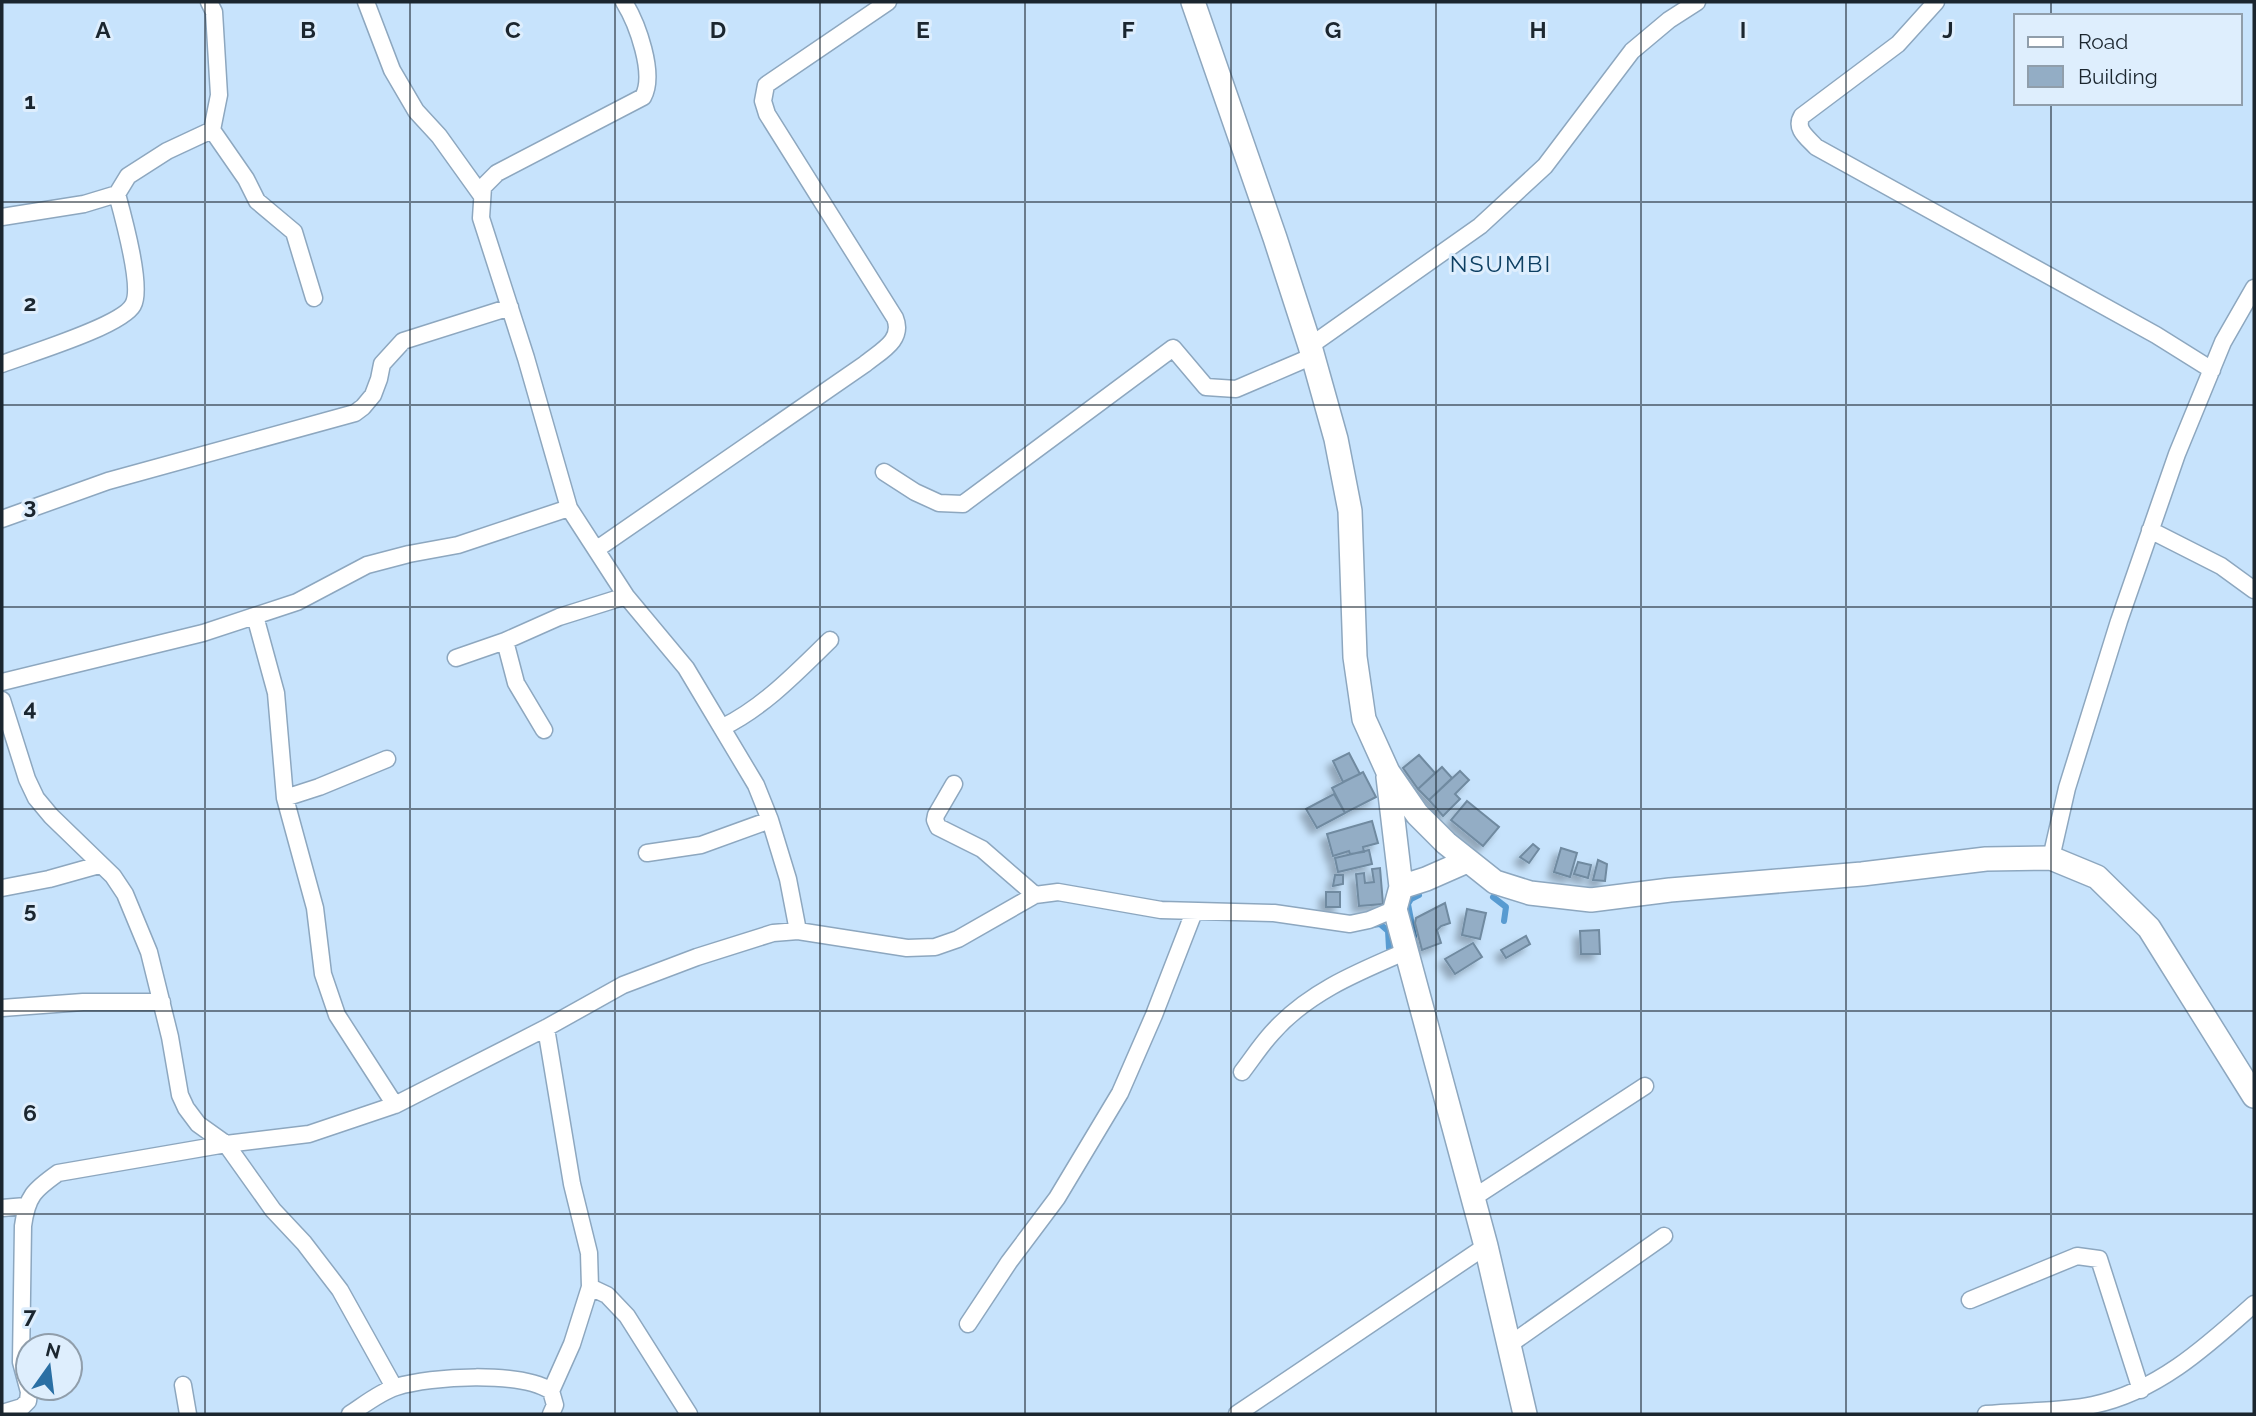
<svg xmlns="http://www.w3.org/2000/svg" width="2256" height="1416" viewBox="0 0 2256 1416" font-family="Raleway,sans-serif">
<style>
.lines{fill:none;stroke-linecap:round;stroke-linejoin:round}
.stream{stroke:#589bd1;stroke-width:6}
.building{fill:#93adc5;stroke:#708aa0;stroke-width:2;filter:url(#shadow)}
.street-casing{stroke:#8da7bf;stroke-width:19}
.secondary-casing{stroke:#8da7bf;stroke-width:26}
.street{stroke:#fff;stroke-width:16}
.secondary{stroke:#fff;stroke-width:23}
.grid{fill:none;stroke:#1b262f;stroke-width:2;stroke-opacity:0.55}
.labels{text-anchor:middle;stroke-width:6;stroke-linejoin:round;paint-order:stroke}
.quarter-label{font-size:23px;letter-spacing:2px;fill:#0d3f62;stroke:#deeefd}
.grid-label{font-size:23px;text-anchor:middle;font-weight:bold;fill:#1b262f;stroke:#deeefd;stroke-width:6;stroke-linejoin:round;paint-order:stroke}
</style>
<defs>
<filter id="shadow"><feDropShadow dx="-6" dy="6" stdDeviation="3.5" flood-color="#0004"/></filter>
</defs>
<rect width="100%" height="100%" fill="#c7e3fc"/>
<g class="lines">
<!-- stream -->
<path class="stream" d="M 1493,897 L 1506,907 L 1504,921
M 1372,925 L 1380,924 L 1388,931 L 1389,948
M 1414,936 L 1408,904 L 1411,899 L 1419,895"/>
</g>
<!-- building -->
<path class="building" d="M 1349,753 L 1360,774 L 1343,782 L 1333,761 Z
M 1419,755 L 1435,773 L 1418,789 L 1403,768 Z
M 1442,767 L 1452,778 L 1429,800 L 1418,789 Z
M 1460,771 L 1469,780 L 1455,794 L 1460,799 L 1443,816 L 1429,800 Z
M 1363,772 L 1376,797 L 1345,813 L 1332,788 Z
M 1334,794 L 1345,813 L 1317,828 L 1306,809 Z
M 1467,801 L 1499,827 L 1483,846 L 1451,820 Z
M 1372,821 L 1378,843 L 1363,847 L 1364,852 L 1350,854 L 1349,851 L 1333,856 L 1327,834 Z
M 1533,844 L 1539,849 L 1529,863 L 1520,857 Z
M 1561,848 L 1577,853 L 1570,877 L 1554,872 Z
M 1369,850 L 1372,864 L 1338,872 L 1335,858 Z
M 1598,860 L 1607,864 L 1605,881 L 1593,880 Z
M 1578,862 L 1591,865 L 1588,878 L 1574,874 Z
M 1380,868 L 1383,904 L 1359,906 L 1356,874 L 1364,873 L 1365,883 L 1374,882 L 1372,869 Z
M 1335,875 L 1343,875 L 1343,884 L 1333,886 Z
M 1326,892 L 1340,892 L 1340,907 L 1326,907 Z
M 1445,903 L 1450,923 L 1441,926 L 1437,930 L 1441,943 L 1422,950 L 1415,923 L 1416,918 Z
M 1467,909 L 1486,913 L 1480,939 L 1462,935 Z
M 1599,930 L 1600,954 L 1581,954 L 1580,931 Z
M 1526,936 L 1530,944 L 1506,958 L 1501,950 Z
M 1473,943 L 1482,957 L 1455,974 L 1445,959 Z"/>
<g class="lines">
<defs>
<path id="street" d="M 366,2 L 392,70 L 416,111 L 439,136 L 482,196
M 624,2 C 637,23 656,74 643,97 L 497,173 L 483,187 L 481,218 L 526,358 L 569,508 L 626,596 L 686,668 L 756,785 L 770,820 L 788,879 L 798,931
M 1936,2 L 1898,44 L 1802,116 C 1794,129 1808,138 1816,147 L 2156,335 L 2212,370
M 212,130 L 246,179 L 257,201 L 294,232 L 314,298
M 2,217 L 84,204 L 117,194 L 128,176 L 167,151 L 212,130 L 219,95 L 214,12 L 209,2
M 1310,346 L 1480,226 L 1545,166 L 1632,51 L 1669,20 L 1697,2
M 2,364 C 28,354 122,326 133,305 C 143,288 123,216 117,194
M 884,472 L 915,492 L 939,503 L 963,504 L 1173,348 L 1206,387 L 1236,389 L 1313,356
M 2,519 L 108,481 L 355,413 L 363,407 L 373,395 L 379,379 L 382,364 L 403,341 L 510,307
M 2150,530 L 2221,566 L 2254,590
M 597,549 L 865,364 C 881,351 904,340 895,318 L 767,114 L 763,101 L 766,85 L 888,2
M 255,616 L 276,693 L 285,798 L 315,908 L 323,974 L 337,1015 L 395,1105
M 505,641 L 516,683 L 544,730
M 456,658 L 505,641 L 559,617 L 626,596
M 2,682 L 203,633 L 297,602 L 367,565 L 409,554 L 458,545 L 569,508
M 2,700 L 27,779 L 36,798 L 51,816 L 113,876 L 125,894 L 149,952 L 170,1037 L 180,1095 L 186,1108 L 198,1124 L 226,1144 L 273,1210 L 304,1243 L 340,1290 L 394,1387
M 723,727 C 764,707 797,672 830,640
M 954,784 L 936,815 L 935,820 L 938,827 L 982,849 L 1035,895
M 285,798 L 319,787 L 387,759
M 647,853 L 701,845 L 770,820
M 2051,858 L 2067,788 L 2119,621 L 2177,454 L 2223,342 L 2254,288
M 2,888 L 49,879 L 99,865
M 2,1008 L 83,1002 L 162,1002
M 546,1028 L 572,1184 L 589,1253 L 590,1287 L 572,1344 L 551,1391
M 1242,1072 C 1252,1059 1261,1045 1272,1033 C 1308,992 1358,972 1407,951
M 1473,1198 L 1645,1086
M 2,1208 L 26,1206
M 590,1287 L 607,1295 L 627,1316 L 689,1414
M 1970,1300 L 2077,1256 L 2099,1259 L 2141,1390
M 968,1324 L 1009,1262 L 1057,1198 L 1120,1093 L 1154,1015 L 1194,912
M 1509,1345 L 1664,1236
M 183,1385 L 188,1414
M 2,1413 L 22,1407 L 28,1401 L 29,1392 L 21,1362 L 23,1226 C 27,1196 34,1190 58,1173 L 226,1144 L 309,1134 L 395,1105 L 546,1028 L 623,985 L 697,957 L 773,933 L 798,931 L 907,948 L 935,947 L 958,939 L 1035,895 L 1058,892 L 1161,910 L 1274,913 L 1350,924 L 1369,920 L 1395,909
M 350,1414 C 364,1405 380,1392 396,1387 C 432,1376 520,1371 551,1391 L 555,1405 L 551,1414
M 1237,1414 L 1486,1246
M 1986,1414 C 2021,1411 2059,1412 2093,1405 C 2157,1392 2207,1346 2254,1304"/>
<path id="secondary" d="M 1193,2 L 1275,238 L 1310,346 L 1336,439 L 1350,511 L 1355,657 L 1364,719 L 1388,772 L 1417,814 L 1446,843 L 1495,882 L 1530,893 L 1591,900 L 1670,890 L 1862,874 L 1986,859 L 2051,858 L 2097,877 L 2149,928 L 2254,1096
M 1388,777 L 1401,887 L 1395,909 L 1486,1246 L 1525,1414
M 1401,887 L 1426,879 L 1467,861"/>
</defs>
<!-- street casing -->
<use href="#street" class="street-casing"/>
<!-- secondary casing -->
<use href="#secondary" class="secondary-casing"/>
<!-- street -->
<use href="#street" class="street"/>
<!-- secondary -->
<use href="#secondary" class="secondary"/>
</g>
<!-- grid -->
<path class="grid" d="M 205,2 L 205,1414M 410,2 L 410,1414M 615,2 L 615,1414M 820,2 L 820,1414M 1025,2 L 1025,1414M 1231,2 L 1231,1414M 1436,2 L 1436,1414M 1641,2 L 1641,1414M 1846,2 L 1846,1414M 2051,2 L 2051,16M 2051,103 L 2051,1414M 2,202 L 2254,202M 2,405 L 2254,405M 2,607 L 2254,607M 2,809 L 2254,809M 2,1011 L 2254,1011M 2,1214 L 2254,1214"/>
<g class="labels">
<!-- quarter labels -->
<g class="quarter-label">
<text x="1501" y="272">NSUMBI</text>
</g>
</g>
<g class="grid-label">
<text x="103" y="38">A</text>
<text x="308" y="38">B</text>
<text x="513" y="38">C</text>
<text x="718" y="38">D</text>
<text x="923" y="38">E</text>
<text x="1128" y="38">F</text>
<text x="1333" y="38">G</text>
<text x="1538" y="38">H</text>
<text x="1743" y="38">I</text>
<text x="1948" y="38">J</text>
<text x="30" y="109">1</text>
<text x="30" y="311">2</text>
<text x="30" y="514">3</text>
<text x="30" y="716">4</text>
<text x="30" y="918">5</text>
<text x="30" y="1121">6</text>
<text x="30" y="1323">7</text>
</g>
<!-- border -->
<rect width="2256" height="1416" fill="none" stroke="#1b262f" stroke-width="7"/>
<!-- legend -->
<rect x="2014" y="14" width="228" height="91" fill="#deeefd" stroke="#909eab" stroke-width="2"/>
<rect x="2028" y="37" width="35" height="10" fill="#ffffff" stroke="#909eab" stroke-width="2"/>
<text x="2078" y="49" font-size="21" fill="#1b262f">Road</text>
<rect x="2028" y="66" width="35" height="21" fill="#93adc5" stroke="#909eab" stroke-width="2"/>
<text x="2078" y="84" font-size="21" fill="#1b262f">Building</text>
<!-- north arrow -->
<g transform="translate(49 1367) rotate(14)"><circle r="33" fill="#deeefd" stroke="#909eab" stroke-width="2"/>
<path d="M0-5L12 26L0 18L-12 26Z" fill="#2a6fa4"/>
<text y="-10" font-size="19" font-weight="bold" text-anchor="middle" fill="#1b262f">N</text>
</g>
</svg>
